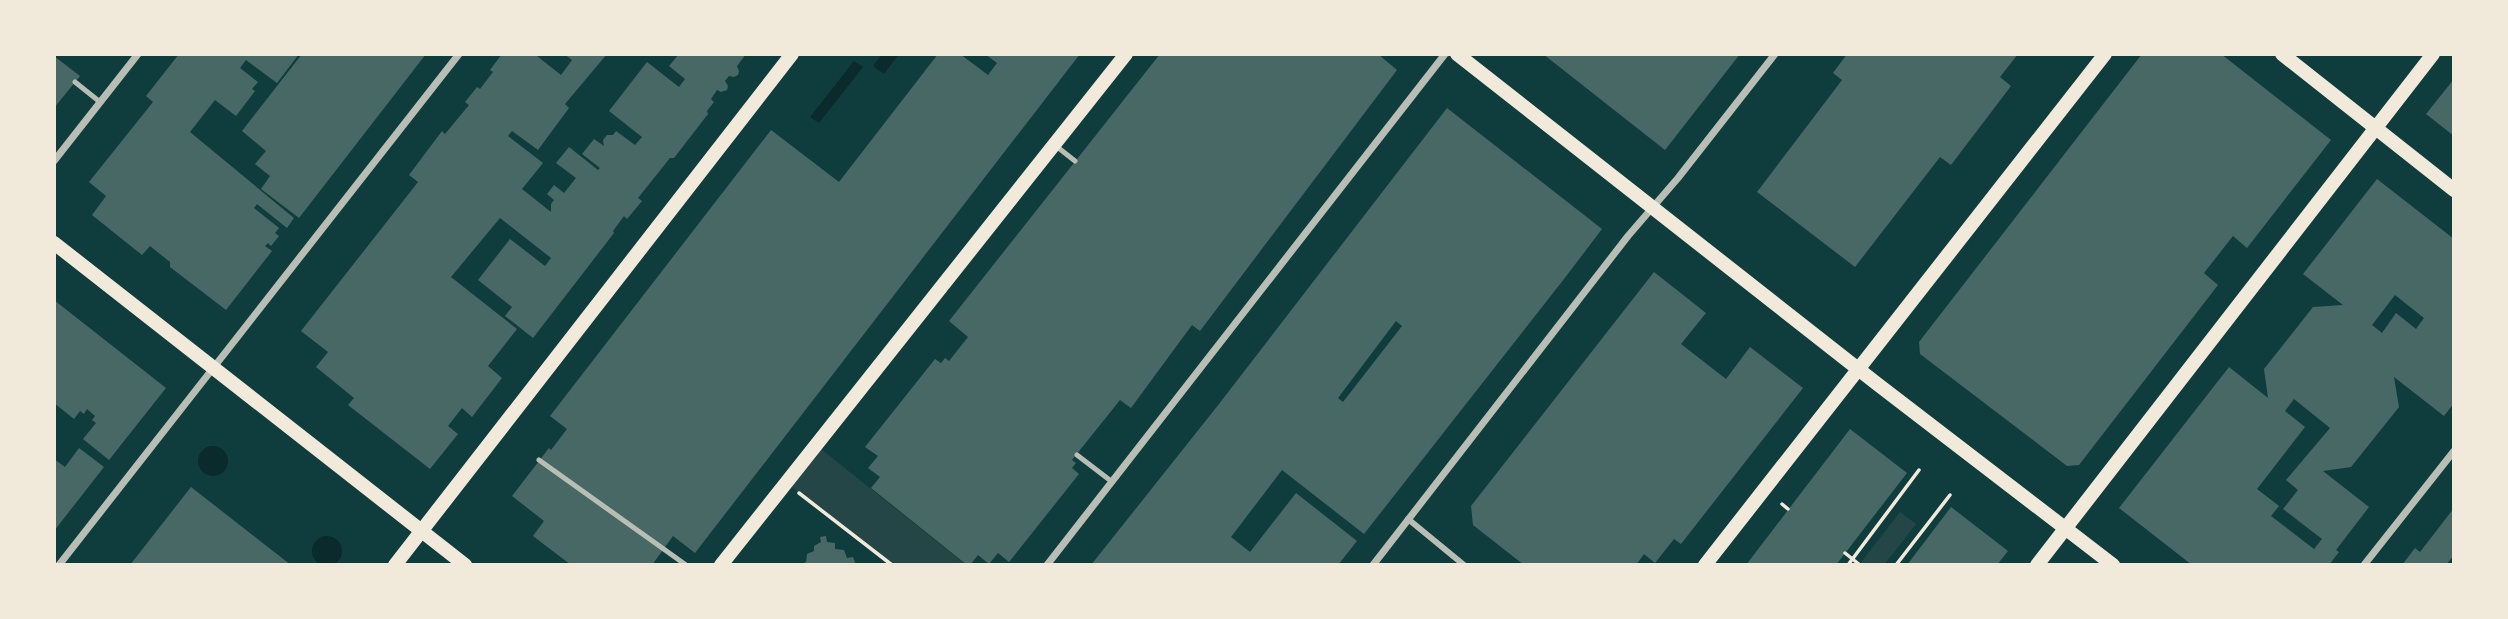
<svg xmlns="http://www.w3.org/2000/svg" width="2508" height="619" viewBox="0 0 2508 619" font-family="'Sofia Sans Condensed',sans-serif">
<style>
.green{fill:#244646}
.water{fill:#0a2a2b}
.building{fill:#486865;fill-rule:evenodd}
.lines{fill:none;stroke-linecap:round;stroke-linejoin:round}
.path{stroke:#f1e9da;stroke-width:3.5}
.service{stroke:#b8beb3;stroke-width:5}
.pedestrian{stroke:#b8beb3;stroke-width:6}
.minor{stroke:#b8beb3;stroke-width:7}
.secondary{stroke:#f1e9da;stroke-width:14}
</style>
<rect width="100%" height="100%" fill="#0f3d3e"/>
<!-- green -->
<path class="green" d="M 816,445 L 966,565 L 892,565 L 787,483 Z
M 1900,512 L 1916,524 L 1884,565 L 1859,565 Z"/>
<!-- water -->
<path class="water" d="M 882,54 L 899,54 L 884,74 L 873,66 Z
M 854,61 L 863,67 L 819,123 L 810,117 Z
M198 461a15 15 0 1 1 30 0a15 15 0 1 1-30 0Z
M312 551a15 15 0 1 1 30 0a15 15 0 1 1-30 0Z"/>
<!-- building -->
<path class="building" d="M 179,54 L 299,54 L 277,83 L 246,60 L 240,68 L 258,82 L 252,89 L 255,91 L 236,116 L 215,100 L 190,132 L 294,218 L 287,228 L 257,204 L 254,208 L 279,228 L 275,233 L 279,236 L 271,246 L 268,243 L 265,246 L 272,251 L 226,310 L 170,267 L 170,262 L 150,246 L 142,255 L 92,215 L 106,196 L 89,182 L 153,102 L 146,96 Z
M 302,54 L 426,54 L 299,218 L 261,189 L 270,176 L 255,164 L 266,151 L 242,131 Z
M 502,54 L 538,54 L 537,56 L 561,75 L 572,60 L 564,54 L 607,54 L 565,104 L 569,108 L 538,150 L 512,131 L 508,136 L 543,163 L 522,189 L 551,212 L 551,204 L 554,200 L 547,194 L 554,185 L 564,193 L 576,178 L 556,163 L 569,147 L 598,170 L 600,168 L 582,154 L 594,139 L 604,146 L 603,140 L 607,135 L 613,135 L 616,131 L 635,145 L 642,137 L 609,111 L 647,62 L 679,87 L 685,79 L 669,66 L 679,54 L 746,54 L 737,66 L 739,71 L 738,75 L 734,77 L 729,76 L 725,81 L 728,86 L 727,90 L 721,92 L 717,90 L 711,99 L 714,102 L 707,111 L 708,114 L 674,158 L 670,158 L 638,198 L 642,201 L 627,219 L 624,216 L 613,231 L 614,233 L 533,338 L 505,316 L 512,307 L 478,280 L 510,239 L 545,266 L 551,258 L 500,218 L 451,277 L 517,329 L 488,366 L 502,378 L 472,417 L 462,408 L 448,426 L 458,434 L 430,469 L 348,405 L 354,398 L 316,367 L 328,352 L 301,331 L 418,182 L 409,175 L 442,131 L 445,134 L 469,105 L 465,102 L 477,87 L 480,89 L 493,72 L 490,70 Z
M 938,54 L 960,54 L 988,75 L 997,63 L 985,54 L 1080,54 L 695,553 L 673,536 L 652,565 L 571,565 L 533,536 L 544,521 L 512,496 L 549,448 L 551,450 L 567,429 L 550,416 L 771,130 L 839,182 Z
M 1160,54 L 1378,54 L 1397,70 L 1200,331 L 1192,325 L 1131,408 L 1120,400 L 1072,460 L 1076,463 L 1072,468 L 1079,474 L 1009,562 L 998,553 L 989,564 L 978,555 L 970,565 L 967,565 L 871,488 L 880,477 L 868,468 L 878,456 L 865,447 L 935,359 L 941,363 L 945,358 L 949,361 L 968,337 L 949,321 Z
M 1543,54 L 1740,54 L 1665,150 Z
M 1847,54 L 2018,54 L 2000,77 L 2011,86 L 1951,165 L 1940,157 L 1855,267 L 1757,192 L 1842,80 L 1833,73 Z
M 2142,54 L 2221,54 L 2331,140 L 2247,248 L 2233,236 L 2204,273 L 2218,285 L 2079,465 L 2067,466 L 1920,354 L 1919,342 Z
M 54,56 L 80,76 L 54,108 Z
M 2454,79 L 2454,136 L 2426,114 Z
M 1447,108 L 1602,229 L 1564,279 L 1364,534 L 1282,470 L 1231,537 L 1250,552 L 1296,493 L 1357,541 L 1338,565 L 1091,565 L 1219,404 ZM 1396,321 L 1402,326 L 1343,402 L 1338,398 Z
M 2377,179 L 2454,239 L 2454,403 L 2444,416 L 2394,377 L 2399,407 L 2351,467 L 2323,471 L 2369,507 L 2336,550 L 2339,552 L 2329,565 L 2192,565 L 2119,508 L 2229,367 L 2268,398 L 2264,369 L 2313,307 L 2343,305 L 2303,274 ZM 2395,295 L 2424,318 L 2416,329 L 2396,313 L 2382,333 L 2372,325 ZM 2294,399 L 2330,428 L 2286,480 L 2298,490 L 2283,509 L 2322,539 L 2314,549 L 2271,516 L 2279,506 L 2257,489 L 2305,427 L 2285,411 Z
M 1654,272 L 1706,313 L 1681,344 L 1726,379 L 1750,347 L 1803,388 L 1681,544 L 1674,539 L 1655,563 L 1644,554 L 1636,565 L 1524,565 L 1473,525 L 1471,506 Z
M 54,300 L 166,388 L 109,460 L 83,439 L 96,423 L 92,420 L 95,416 L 87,409 L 84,414 L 80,411 L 74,419 L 54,403 Z
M 1850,429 L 1907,473 L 1836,565 L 1746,565 Z
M 79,448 L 104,467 L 54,531 L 54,459 L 65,467 Z
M 191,487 L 291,565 L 130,565 Z
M 1951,507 L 2008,551 L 1997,565 L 1907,565 Z
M 2454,508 L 2454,555 L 2446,565 L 2402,565 L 2415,548 L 2420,552 Z
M 826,536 L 827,542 L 835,543 L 835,549 L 844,550 L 847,558 L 853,557 L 856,565 L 799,565 L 806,562 L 807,554 L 814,551 L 814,546 L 821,542 L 820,537 Z"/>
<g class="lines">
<!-- path -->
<path class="path" d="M 799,493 L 892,565
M 1782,504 L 1788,509
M 1845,553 L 1860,565
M 1848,565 L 1919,470
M 1896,565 L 1950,495"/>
<!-- service -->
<path class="service" d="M 75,82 L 100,102
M 1056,146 L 1075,161
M 1077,455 L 1111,481
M 539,460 L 686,565"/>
<!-- pedestrian -->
<path class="pedestrian" d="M 1408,519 L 1464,565"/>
<!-- minor -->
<path class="minor" d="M 54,161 L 138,54
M 59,565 L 459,54
M 1047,565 L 1445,54
M 1373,565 L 1628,236 L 1678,178 L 1775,54
M 2364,565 L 2454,451"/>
<!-- secondary -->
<path class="secondary" d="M 1457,54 L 1876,383 L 2113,565
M 2282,54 L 2454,190
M 54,243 L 465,565
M 395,565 L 792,54
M 721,565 L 1126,54
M 1705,565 L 2105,54
M 2037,565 L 2433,54"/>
</g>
<!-- border -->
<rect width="2508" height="619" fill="none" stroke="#f1e9da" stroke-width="112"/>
</svg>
